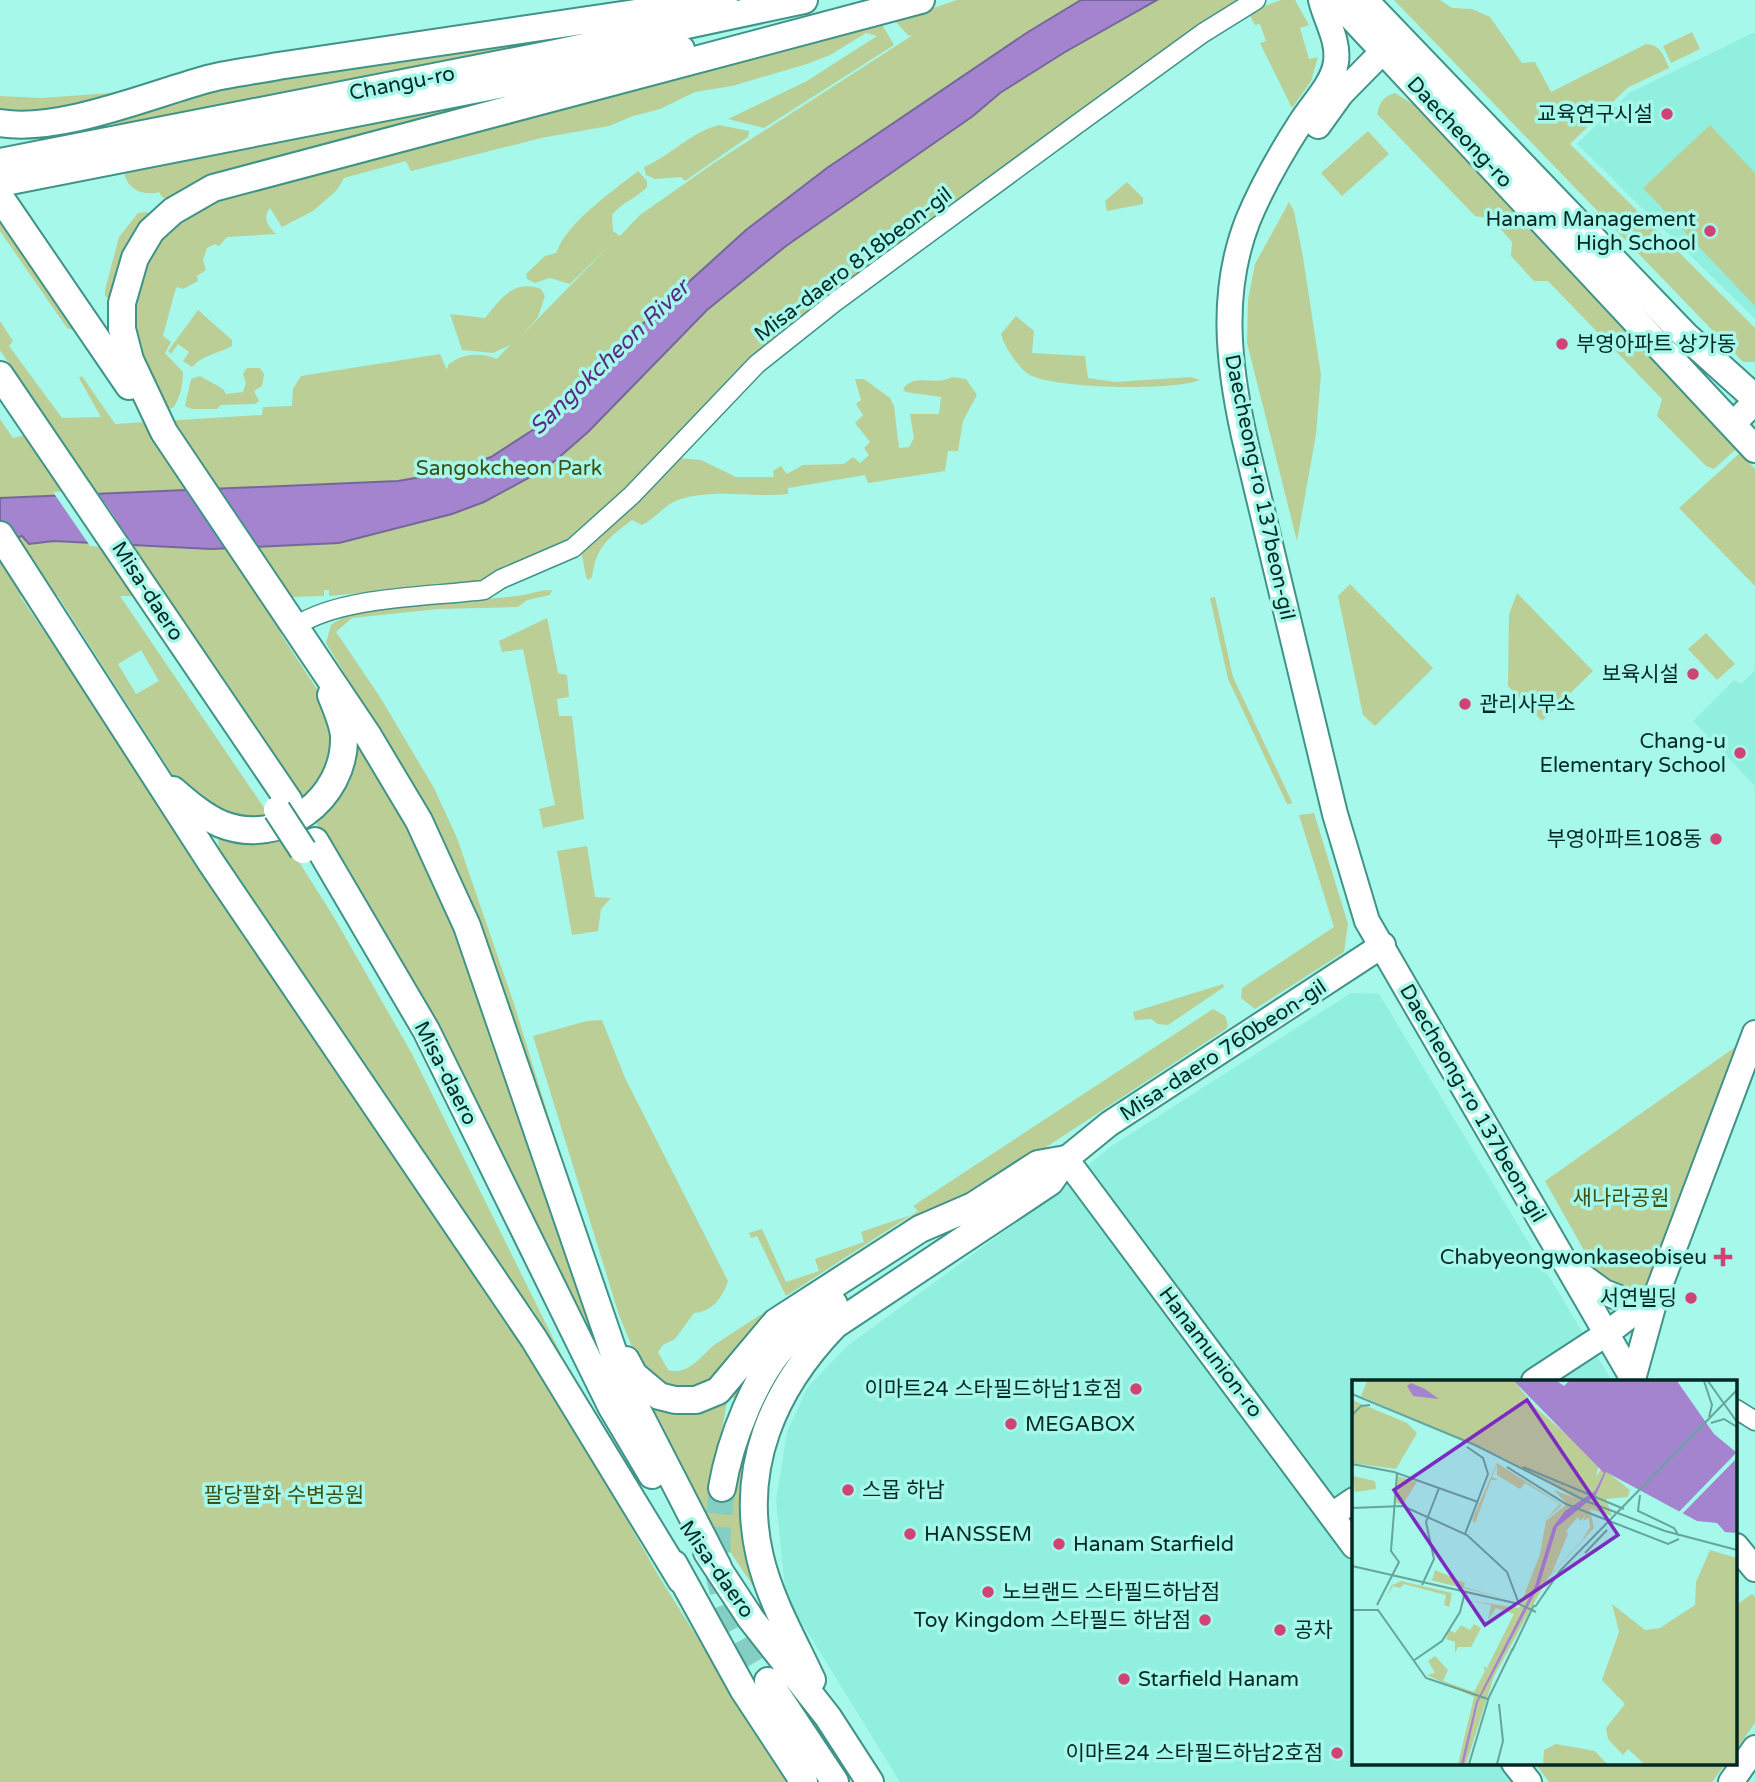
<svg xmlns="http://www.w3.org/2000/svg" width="1755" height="1782" viewBox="0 0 1755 1782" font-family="'Varela Round','Noto Sans KR',sans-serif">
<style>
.built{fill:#91efe0}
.green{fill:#bbce96;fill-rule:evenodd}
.water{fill:#a584cf;stroke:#74689b;stroke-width:2}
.pier{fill:#a6f8eb}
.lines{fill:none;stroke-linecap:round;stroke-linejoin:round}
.primary-tunnel{stroke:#85cec3;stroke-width:26;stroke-dasharray:26 13;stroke-linecap:butt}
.street-casing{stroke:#409387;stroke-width:21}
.secondary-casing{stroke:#409387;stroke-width:28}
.primary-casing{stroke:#409387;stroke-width:30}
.street{stroke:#fff;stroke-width:18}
.secondary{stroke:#fff;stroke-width:24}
.primary{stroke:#fff;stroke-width:26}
.primary-bridge-casing{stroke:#409387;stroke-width:30;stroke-linecap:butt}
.primary-bridge{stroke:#fff;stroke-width:26}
.poi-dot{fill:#d04374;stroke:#a6f8eb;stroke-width:2.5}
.labels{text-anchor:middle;stroke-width:7;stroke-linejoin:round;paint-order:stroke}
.street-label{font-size:21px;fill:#032823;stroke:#a6f8eb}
.poi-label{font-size:21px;fill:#032823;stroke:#a6f8eb;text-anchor:end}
.park-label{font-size:21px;fill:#3f5013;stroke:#a6f8eb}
.water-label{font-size:23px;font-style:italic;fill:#582c85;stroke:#a6f8eb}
.inset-road{fill:none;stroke:#65a59b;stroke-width:2}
.view{fill:#7b2cbf;fill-opacity:0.15;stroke:#7b2cbf;stroke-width:3.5}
.inset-edge{fill:none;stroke:#032823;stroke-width:3.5}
</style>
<rect width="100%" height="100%" fill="#a6f8eb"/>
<!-- built -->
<path class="built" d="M 1755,32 L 1755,319 L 1577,144 L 1629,93 Z
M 1755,670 L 1755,786 L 1693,721 L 1734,680 L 1741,684 Z
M 1351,993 L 1379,994 L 1612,1381 L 1354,1381 L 1354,1763 L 1501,1763 L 1515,1782 L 900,1782 L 786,1597 L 776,1501 L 787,1432 L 807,1388 L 846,1347 L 1043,1203 L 1110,1147 Z"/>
<!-- green -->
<path class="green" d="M 957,0 L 1245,0 L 944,215 L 678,442 L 562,549 L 474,582 L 329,596 L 329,590 L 324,590 L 324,596 L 291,597 L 288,593 L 272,611 L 282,636 L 326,703 L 337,748 L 306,806 L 166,596 L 120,596 L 273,821 L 244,824 L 179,785 L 58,596 L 20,596 L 527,1343 L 658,1575 L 788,1782 L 0,1782 L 0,419 L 13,438 L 51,428 L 0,350 L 0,321 L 13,341 L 9,346 L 62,418 L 101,417 L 79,378 L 82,376 L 115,424 L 262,415 L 263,407 L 292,406 L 293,389 L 301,376 L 440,354 L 447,370 L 448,365 C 461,353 481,352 497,359 L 510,345 L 493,353 L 462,350 L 450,314 L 485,318 C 501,299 513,279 541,289 L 545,296 L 538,317 L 521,336 L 610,245 L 570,284 L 550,278 L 535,283 L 527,279 L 526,274 L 545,256 L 556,253 C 567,222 613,191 638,171 L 647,181 L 647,187 C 636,199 622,202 612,215 L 613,231 L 620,236 L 640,215 L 714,163 L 913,35 L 909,36 L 895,21 ZM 141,650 L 159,681 L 136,694 L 118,664 Z
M 1281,0 L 1295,0 L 1309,25 L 1300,28 L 1309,59 L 1318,57 L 1311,81 L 1292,108 L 1260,43 L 1266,41 L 1260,24 L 1255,25 L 1248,12 Z
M 1394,0 L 1440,0 L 1452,8 L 1472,9 L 1490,17 L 1522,63 L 1535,62 L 1551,92 L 1646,44 C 1661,45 1664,56 1669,68 L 1627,88 L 1570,144 L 1755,328 L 1755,362 L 1743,362 Z
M 693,13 L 145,121 L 114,124 L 112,117 L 209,88 Z
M 880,21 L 894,45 L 764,128 L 728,119 L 807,81 L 877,36 L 866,33 L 830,55 L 807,64 L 732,86 L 695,92 L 660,109 L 633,116 L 609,126 L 541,138 L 411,171 L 406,161 L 344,178 L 337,190 L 313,211 L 282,227 L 270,208 C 262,218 268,226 276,234 L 227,237 L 219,246 L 215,244 L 207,248 L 203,260 L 206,270 L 197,276 L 198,281 L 183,289 L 177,287 L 175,291 L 163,336 L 171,342 L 165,353 L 183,372 C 183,384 180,399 173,408 L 164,409 L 127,320 L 155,236 L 213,198 Z
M 1692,32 L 1700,49 L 1671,63 L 1663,46 Z
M 541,85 L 175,203 L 162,197 L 159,192 C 143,196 128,190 124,173 Z
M 125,92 L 91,104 L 0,117 L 0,96 L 41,98 Z
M 1395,93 L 1416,106 L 1736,443 L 1735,450 L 1714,469 L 1706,466 L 1657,416 L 1662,399 L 1548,281 L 1534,281 L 1511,256 L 1512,242 L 1492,219 L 1475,216 L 1377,114 C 1380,102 1383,97 1395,93 Z
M 719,125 L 749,131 L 748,137 L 685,181 L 681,177 L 655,179 L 646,175 L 644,167 C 672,155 689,133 719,125 Z
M 1710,125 L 1755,173 L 1755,306 L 1643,188 Z
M 1368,131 L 1389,154 L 1342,196 L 1321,173 Z
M 1127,182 L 1143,198 L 1143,204 L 1107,211 L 1105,201 Z
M 1289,202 L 1294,211 L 1303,257 L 1321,375 L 1316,434 L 1297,541 L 1247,343 L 1248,300 L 1255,264 Z
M 0,207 L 116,388 L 73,330 L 67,328 L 0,231 Z
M 146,212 L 155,217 L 112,301 L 105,296 L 105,290 L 119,237 L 138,213 Z
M 198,310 L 232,340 L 232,346 C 219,353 201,356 192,367 L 183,361 L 189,352 L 178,344 L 171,354 L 168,351 Z
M 1016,316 L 1034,331 L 1032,353 L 1085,356 L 1088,378 L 1115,382 L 1191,377 L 1200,380 C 1175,391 1051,389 1028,374 C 1018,367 1004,346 1001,334 Z
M 247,368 L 260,368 L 264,374 L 262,386 L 254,391 L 259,401 L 255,404 L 221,405 L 217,409 L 192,409 L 185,406 L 191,379 L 200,376 L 223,389 L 226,394 L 243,392 L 246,383 L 243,374 Z
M 952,377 L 966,379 L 977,395 L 963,421 L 958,451 L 948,451 L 945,471 L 868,483 L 865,475 L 788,488 L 788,494 C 751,498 714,488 678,500 C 664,505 655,519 642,525 L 632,520 C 608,538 596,547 592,577 L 588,580 L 586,577 L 581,550 L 678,458 L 701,460 L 736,477 L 774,477 L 773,471 L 781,466 L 787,474 L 803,465 L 844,464 L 853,457 L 860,463 L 869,455 L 864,448 L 870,442 L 855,423 L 863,415 L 856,404 L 861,400 L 855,379 L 864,379 L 890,398 L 894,406 L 899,448 L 909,447 L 914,438 L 910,414 L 939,414 L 941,397 L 906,392 L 903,389 C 915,372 934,387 952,377 Z
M 1740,453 L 1755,469 L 1755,586 L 1679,508 Z
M 1350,584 L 1433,668 L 1375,726 L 1363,715 L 1338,596 Z
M 552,590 L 550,595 L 527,600 L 518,607 L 438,609 L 352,618 L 336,632 L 380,697 L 434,788 L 457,838 L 514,1004 L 611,1320 L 400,765 L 326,643 L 331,625 C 375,594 461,604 515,596 C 527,595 539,590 552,590 Z
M 1517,593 L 1593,671 L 1542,721 L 1508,686 L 1509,614 Z
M 1215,597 L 1233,677 L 1292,802 L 1291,804 L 1287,804 L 1228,679 L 1210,598 Z
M 547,618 L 558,673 L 567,675 L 569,697 L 557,699 L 559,716 L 572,716 L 584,819 L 543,828 L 539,809 L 555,805 L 523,649 L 502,652 L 499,641 Z
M 1706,633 L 1735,664 L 1717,680 L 1688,649 Z
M 354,734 L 379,767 L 442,899 L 615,1380 L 527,1208 L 313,817 Z
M 1314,813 L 1348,924 L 1344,952 L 1255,1009 L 1241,998 L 1242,988 L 1334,927 L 1299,815 Z
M 218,834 L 282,835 L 335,919 L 412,1054 L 563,1358 L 560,1359 L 534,1311 L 513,1288 L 219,857 Z
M 587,846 L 595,897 L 611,898 L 601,909 L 598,931 L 572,935 L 557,851 Z
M 1223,984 L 1224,987 L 1168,1025 L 1158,1024 L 1151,1019 L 1135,1020 L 1133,1012 Z
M 1213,1009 L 1225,1016 L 1228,1025 L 1226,1029 L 1025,1161 L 709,1387 L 656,1390 L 634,1352 L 619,1315 L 533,1036 L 587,1021 L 602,1020 L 625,1078 L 728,1281 C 723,1297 712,1312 694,1313 L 675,1339 L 663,1345 L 658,1352 L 668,1370 C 688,1376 700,1357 714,1345 L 901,1223 L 918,1211 L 913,1206 Z
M 1741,1043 L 1649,1290 L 1612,1300 L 1545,1181 Z
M 911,1215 L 786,1296 L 757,1236 L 751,1238 L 749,1233 L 762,1229 L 786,1282 L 819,1271 L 815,1259 L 864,1242 L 861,1232 Z
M 795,1349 L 768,1392 L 748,1451 L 753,1586 L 692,1494 L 641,1399 L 666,1408 L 755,1352 L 743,1401 L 728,1396 L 712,1486 L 754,1409 Z
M 1752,1594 L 1755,1597 L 1755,1723 L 1736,1750 L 1736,1605 Z
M 1535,1763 L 1726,1763 L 1712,1782 L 1549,1782 Z"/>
<!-- water -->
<path class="water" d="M 1081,0 L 1157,0 L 1065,52 L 1000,93 L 973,116 L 786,246 L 707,310 L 588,432 L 556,460 L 534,475 L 484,502 L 452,514 L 339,543 L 211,549 L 54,541 L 29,544 L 22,536 L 0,543 L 0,498 L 398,481 L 445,473 L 491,457 L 553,417 L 638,328 L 746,230 L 827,168 L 1028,32 Z"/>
<!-- pier -->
<path class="pier" d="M 95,489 L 112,513 L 134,549 L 90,546 L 53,492 Z"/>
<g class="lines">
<!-- primary-tunnel -->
<path class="primary-tunnel" d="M 722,1488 C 719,1517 715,1546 719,1576 C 725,1613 750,1648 768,1681"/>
<defs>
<path id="street" d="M 296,626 C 342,596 428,597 484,590 L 501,579 L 573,548 L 632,495 L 757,364 L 835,302 L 1076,125 L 1203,33 L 1256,0
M 1736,1409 L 1755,1421"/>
<path id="secondary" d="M 1321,0 C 1326,21 1339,40 1336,62 C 1333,84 1313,103 1301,122 C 1281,153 1262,186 1248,220 C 1220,291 1228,363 1244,436 L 1335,814 L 1367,921 L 1634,1381
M 1318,126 L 1341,94 L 1396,38
M 1733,424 L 1755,402
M 1574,1270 L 1604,1292 L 1637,1305 L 1652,1298
M 1633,1379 L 1656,1296
M 1534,1381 L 1606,1334 L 1656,1296 L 1755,1033
M 1332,1515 L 1354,1500
M 1354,1546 L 1066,1159 L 1109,1124 L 1383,945
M 1736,1546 L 1755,1569
M 1514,1763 L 1529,1782
M 1731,1782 L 1755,1748"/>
<path id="primary" d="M 1336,0 L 1755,449
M 1364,0 L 1686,336 L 1755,398
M 0,123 C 58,133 147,96 204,80 C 228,73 254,71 278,66 L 724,0
M 0,162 L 556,53 L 804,0
M 0,183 L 681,49
M 0,197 L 129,386
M 0,375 L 289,801
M 0,535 L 210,861 L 534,1339 L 681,1580
M 173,790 C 188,803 203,816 221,824 C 280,848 346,799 344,736 C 343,723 336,708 331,695
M 315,841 L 426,1030 L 611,1406 L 652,1475
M 626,1360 L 634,1375 L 659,1396 L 675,1400 L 696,1400 L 718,1391 L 776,1322 L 920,1229 L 973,1206 L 1038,1164 L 1066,1159
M 722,1488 C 730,1441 755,1375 788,1341 C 802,1326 818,1315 834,1304
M 707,1552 L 751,1619 L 828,1717 L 870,1782
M 674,1564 L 743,1689 L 804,1782
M 718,1567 L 625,1386 L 467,926 L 419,821 L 367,734 L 164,432 L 130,360 L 122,329 L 122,303 L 135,258 L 151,231 L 173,211 L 213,188 L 921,0
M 812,1680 C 794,1641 770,1600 760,1557 C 739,1468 773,1389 835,1325 L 1050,1182 L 1066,1159
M 768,1681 L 835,1782"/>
</defs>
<!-- street casing -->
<use href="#street" class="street-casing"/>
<!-- secondary casing -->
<use href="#secondary" class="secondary-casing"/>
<!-- primary casing -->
<use href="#primary" class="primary-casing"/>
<!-- street -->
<use href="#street" class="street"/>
<!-- secondary -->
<use href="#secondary" class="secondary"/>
<!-- primary -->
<use href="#primary" class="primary"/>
<defs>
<path id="primary-bridge" d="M 277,810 L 303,850"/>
</defs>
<!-- primary-bridge casing -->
<use href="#primary-bridge" class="primary-bridge-casing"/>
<!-- primary-bridge -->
<use href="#primary-bridge" class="primary-bridge"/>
</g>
<!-- markers -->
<g class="poi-dot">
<circle cx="1667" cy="114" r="7"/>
<circle cx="1710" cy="231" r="7"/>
<circle cx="1562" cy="344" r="7"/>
<circle cx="1693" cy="674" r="7"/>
<circle cx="1465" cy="704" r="7"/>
<circle cx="1740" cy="753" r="7"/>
<circle cx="1716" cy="839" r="7"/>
<path d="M1719.5 1246.5h7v7h7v7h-7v7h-7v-7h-7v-7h7z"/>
<circle cx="1691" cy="1298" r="7"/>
<circle cx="1136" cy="1389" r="7"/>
<circle cx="1011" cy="1424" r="7"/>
<circle cx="848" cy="1490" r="7"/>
<circle cx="910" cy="1534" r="7"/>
<circle cx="1059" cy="1544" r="7"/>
<circle cx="988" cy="1592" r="7"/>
<circle cx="1205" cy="1620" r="7"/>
<circle cx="1280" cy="1630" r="7"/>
<circle cx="1124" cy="1679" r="7"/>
<circle cx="1337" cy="1753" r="7"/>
</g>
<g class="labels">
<!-- street labels -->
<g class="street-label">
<text transform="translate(402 83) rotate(-11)" y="7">Changu-ro</text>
<text transform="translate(1460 132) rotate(47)" y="7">Daecheong-ro</text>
<text transform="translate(853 264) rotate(-37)" y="7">Misa-daero 818beon-gil</text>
<text transform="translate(1260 487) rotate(78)" y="7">Daecheong-ro 137beon-gil</text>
<text transform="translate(148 591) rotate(57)" y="7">Misa-daero</text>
<text transform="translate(1223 1050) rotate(-33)" y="7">Misa-daero 760beon-gil</text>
<text transform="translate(446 1073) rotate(63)" y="7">Misa-daero</text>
<text transform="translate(1473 1103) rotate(60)" y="7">Daecheong-ro 137beon-gil</text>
<text transform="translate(1211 1352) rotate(53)" y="7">Hanamunion-ro</text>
<text transform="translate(717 1569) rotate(55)" y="7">Misa-daero</text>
</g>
<!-- poi labels -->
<g class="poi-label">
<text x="1653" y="121">교육연구시설</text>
<text x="1696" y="226">Hanam Management<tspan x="1696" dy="24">High School</tspan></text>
<text x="1576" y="351" text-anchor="start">부영아파트 상가동</text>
<text x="1679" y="681">보육시설</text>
<text x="1479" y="711" text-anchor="start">관리사무소</text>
<text x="1726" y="748">Chang-u<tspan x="1726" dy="24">Elementary School</tspan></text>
<text x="1702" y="846">부영아파트108동</text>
<text x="1707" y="1264">Chabyeongwonkaseobiseu</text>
<text x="1677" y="1305">서연빌딩</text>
<text x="1122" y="1396">이마트24 스타필드하남1호점</text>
<text x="1025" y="1431" text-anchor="start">MEGABOX</text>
<text x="862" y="1497" text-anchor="start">스몹 하남</text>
<text x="924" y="1541" text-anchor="start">HANSSEM</text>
<text x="1073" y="1551" text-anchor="start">Hanam Starfield</text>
<text x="1002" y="1599" text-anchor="start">노브랜드 스타필드하남점</text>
<text x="1191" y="1627">Toy Kingdom 스타필드 하남점</text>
<text x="1294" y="1637" text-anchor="start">공차</text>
<text x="1138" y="1686" text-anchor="start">Starfield Hanam</text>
<text x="1323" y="1760">이마트24 스타필드하남2호점</text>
</g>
<!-- park labels -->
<g class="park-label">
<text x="509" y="475">Sangokcheon Park</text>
<text x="1621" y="1205">새나라공원</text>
<text x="284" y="1502">팔당팔화 수변공원</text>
</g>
<!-- water labels -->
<g class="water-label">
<text transform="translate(609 357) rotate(-44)" y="8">Sangokcheon River</text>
</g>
</g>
<!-- overview -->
<g transform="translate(1352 1380)">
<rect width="385" height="385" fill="#a6f8eb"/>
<path d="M 15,1 L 162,1 L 183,27 L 247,83 L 244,97 L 250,88 L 278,110 L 276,115 L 279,112 L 275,117 L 254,119 L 260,136 L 238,129 L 242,148 L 196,198 L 142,296 L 114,384 L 106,384 L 122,317 L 75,295 L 83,293 L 76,281 L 83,276 L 96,290 L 91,301 L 122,312 L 133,291 L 131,286 L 135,288 L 162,234 L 144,228 L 136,240 L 139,225 L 113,220 L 167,228 L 188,174 L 194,141 L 215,124 L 202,110 L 223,118 L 154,79 L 9,16 ZM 233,136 L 231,141 L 237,138 L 238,147 L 231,159 L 200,193 L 216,154 L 214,151 L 226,137 L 228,141 ZM 0,20 L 55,43 L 65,53 L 44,89 L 0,83 ZM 145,83 L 209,124 L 209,126 L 194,139 L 208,124 L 173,103 L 168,109 L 145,95 L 145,85 L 140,97 L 146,100 L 139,100 L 123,143 L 120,140 ZM 1,96 L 23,101 L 24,109 L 3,112 ZM 45,96 L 65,102 L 51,124 L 44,123 ZM 358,170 L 385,178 L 385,384 L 292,384 L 276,369 L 271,375 L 256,359 L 254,348 L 273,324 L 250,300 L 267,252 L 260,224 L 293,250 L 308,248 L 343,225 L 344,202 ZM 83,190 L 113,203 L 112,207 L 156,219 L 74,199 L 80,200 ZM 49,201 L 100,213 L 97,227 L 92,225 L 94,215 L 52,204 L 48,208 L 41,206 L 35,216 L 39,206 ZM 122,244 L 129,248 L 119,267 L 106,267 L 103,273 L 103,262 L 94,259 L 97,250 L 103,253 L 109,245 L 118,250 ZM 204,364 L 243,371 L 255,384 L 191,384 L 192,370 Z" fill="#bbce96" fill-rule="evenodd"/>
<path d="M 162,1 L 205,1 L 212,6 L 217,1 L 325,1 L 362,54 L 385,73 L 385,153 L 373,152 L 365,143 L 345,141 L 254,92 L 244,115 L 205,147 L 187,206 L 126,322 L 112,383 L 109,384 L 124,322 L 183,206 L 201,147 L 213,131 L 243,111 L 252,93 ZM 59,3 L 73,9 L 87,19 L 61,16 L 55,6 Z" fill="#a584cf"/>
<path d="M 385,72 L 383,80 L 327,137 L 324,135 Z" fill="#a6f8eb"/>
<path class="inset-road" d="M 352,1 L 360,25 L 357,37M 356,1 L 385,42M 0,14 L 123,65 L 234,121 L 313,151 L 385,170M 0,35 L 9,26 L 18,25M 359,43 L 372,39 L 385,47M 0,84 L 42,92 L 126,122M 155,87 L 214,124 L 316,164 L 327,159M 171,87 L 272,129M 288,115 L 286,131 L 322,148 L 327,156M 0,128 L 51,126 L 115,155 L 155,192 L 167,224M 113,154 L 136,94 L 131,78 L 115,67M 233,173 L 255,150M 0,186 L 167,224 L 184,232M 70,205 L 82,179 L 74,142 L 87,108M 25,225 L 47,182 L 39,171 L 45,93M 183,227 L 208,191 L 385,10M 0,230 L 26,230 L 74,298 L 136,319M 160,271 L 182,225M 61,281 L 90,261 L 108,232 L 113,212M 117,384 L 137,317 L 161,268M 145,384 L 151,361 L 147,324"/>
<path class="view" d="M 175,20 L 266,155 L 133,245 L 42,110 Z"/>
<rect width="385" height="385" class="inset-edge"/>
</g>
</svg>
